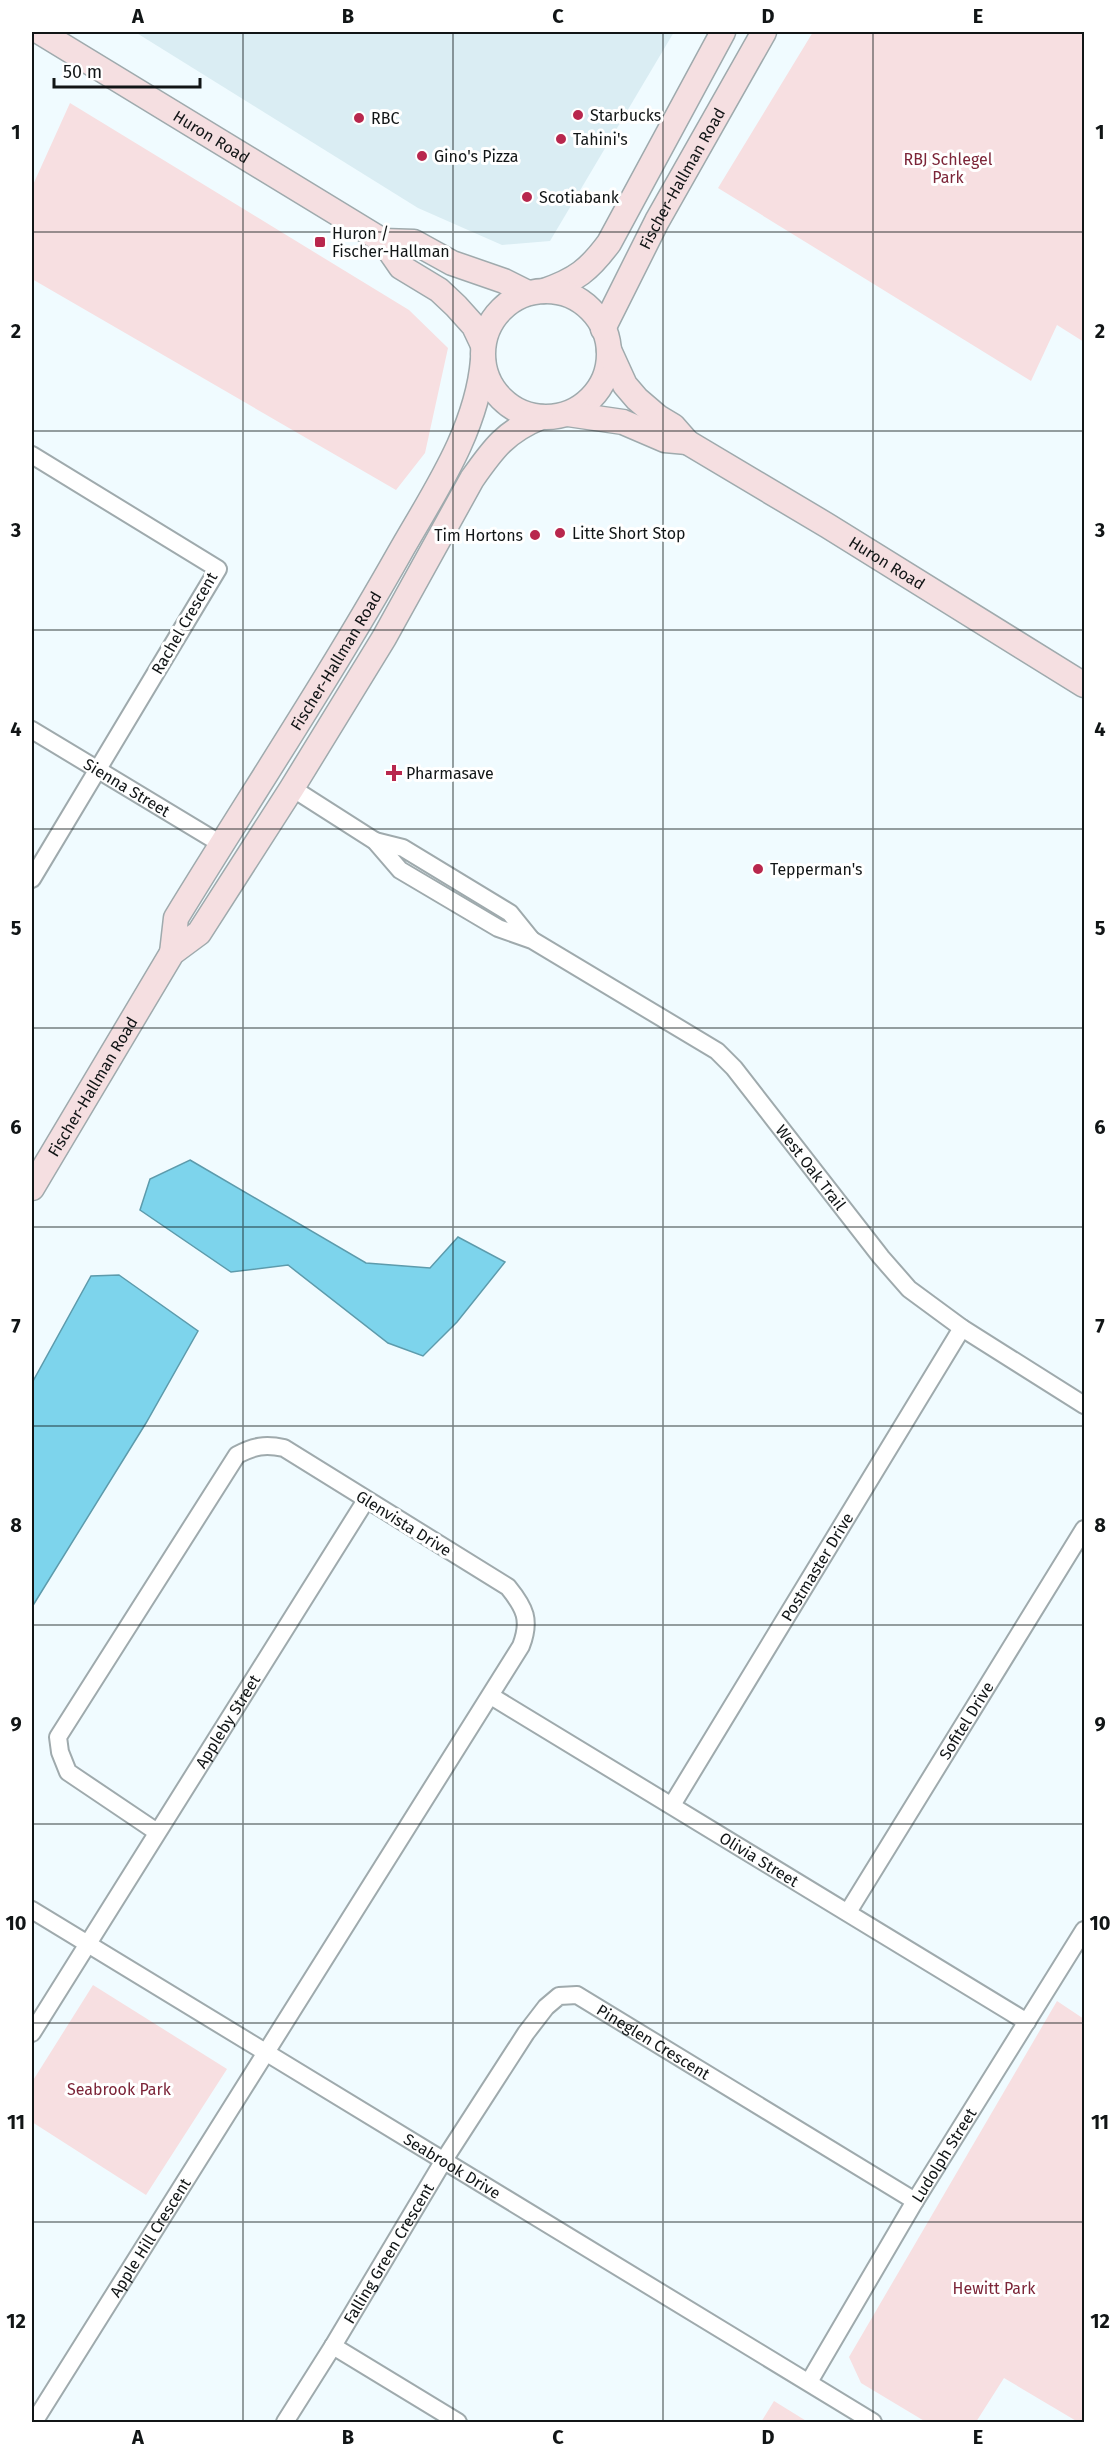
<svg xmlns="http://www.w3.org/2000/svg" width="1116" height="2454" viewBox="0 0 1116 2454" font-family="'Fira Sans',sans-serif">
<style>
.built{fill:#daedf3}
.green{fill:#f7dfe1}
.water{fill:#7dd4ec;stroke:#5d9bac;stroke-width:1.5}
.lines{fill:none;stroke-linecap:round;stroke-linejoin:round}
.street-casing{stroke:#9faaad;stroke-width:20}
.secondary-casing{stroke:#9faaad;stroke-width:27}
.street{stroke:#fff;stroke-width:16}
.secondary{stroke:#f5dfe1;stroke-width:24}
.grid{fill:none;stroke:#111516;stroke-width:1.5;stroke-opacity:0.55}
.poi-dot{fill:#b8274d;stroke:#fff;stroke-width:2}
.labels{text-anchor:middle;stroke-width:6;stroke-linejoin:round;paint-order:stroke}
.poi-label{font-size:16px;fill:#111516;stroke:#fff;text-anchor:start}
.street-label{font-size:16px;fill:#111516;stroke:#fff}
.park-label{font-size:16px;fill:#7c2538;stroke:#fff}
.neatline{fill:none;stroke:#111516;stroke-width:2}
.grid-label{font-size:20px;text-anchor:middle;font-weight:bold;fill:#111516}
</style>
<rect width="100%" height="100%" fill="#f0fbff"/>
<!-- built -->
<path class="built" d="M 135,32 L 674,32 L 550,241 L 502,245 L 418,208 Z"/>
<!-- green -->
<path class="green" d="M 813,32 L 1084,32 L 1084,342 L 1057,325 L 1031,381 L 718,188 Z
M 70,103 L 409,310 L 448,348 L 425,453 L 396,490 L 32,279 L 32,187 Z
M 93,1985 L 227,2069 L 146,2195 L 32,2122 L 32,2082 Z
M 1057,2001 L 1084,2019 L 1084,2422 L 1078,2422 L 1004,2378 L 976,2422 L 926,2422 L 861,2383 L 849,2357 Z
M 774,2401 L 808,2422 L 761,2422 Z"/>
<!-- water -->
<path class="water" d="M 190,1160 L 366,1263 L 430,1268 L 458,1237 L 505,1262 L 457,1322 L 423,1356 L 388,1343 L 288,1265 L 231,1272 L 140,1210 L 150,1179 Z
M 119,1275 L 198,1331 L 146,1423 L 32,1607 L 32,1383 L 91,1276 Z"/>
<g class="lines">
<defs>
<g id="street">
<path d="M 32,455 L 218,569 L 32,879"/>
<path id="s1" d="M 32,730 L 221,844"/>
<path id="s2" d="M 292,788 L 375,841 L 400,870 L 498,928 L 532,940 L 717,1051 L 734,1068 L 881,1257 L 909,1289 L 962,1328 L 1084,1405"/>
<path d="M 375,841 L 403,848 L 510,913 L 531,939"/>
<path id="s3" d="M 491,1696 L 1027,2022"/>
<path id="s4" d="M 672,1805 L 962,1328"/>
<path id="s5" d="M 32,1910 L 873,2422"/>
<path id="s6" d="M 848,1912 L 1084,1529"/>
<path id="s7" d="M 32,2033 L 366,1500"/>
<path d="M 333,2346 L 458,2422"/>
<path id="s8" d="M 809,2382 L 915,2201 L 1084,1930"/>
<path id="s9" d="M 34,2422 L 521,1646 C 531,1620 525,1608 508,1587 L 284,1448 C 265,1444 254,1446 237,1455 L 58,1737 L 60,1752 L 68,1772 L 157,1832"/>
<path id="s10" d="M 285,2422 L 333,2346 L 444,2160 L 526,2033 L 546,2007 L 559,1996 L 577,1995 L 915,2201"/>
</g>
<g id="secondary">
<path id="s11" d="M 40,32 L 383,241 L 401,267 L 439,290 L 456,306 L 474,326 L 483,345"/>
<path d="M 383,241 L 414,242 L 452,263 L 504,281 L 528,293"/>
<path d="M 544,291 C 576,280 589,270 609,243 L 723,32"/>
<circle cx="546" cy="354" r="63"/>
<path id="s12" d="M 603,329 L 657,221 L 764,32"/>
<path id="s13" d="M 609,350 L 625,385 L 637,399 L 658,417 L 673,426 L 687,442 L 828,526 L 1084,685"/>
<path d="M 568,414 L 623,422 L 665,440 L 687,442"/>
<path id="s14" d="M 172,953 L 176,918 C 250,797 329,678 399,554 C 433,494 477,431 483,360"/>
<path id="s15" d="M 32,1188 L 172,953 L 199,933 L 292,788 L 384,638 L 472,479 C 493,449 506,431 541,417"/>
</g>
</defs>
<!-- street casing -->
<use href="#street" class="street-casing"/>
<!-- secondary casing -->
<use href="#secondary" class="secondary-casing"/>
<!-- street -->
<use href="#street" class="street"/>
<!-- secondary -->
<use href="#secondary" class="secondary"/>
</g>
<!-- grid -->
<path class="grid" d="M 243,32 L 243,2422M 453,32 L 453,2422M 663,32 L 663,2422M 873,32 L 873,2422M 32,232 L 1084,232M 32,431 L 1084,431M 32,630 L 1084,630M 32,829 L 1084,829M 32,1028 L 1084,1028M 32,1227 L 1084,1227M 32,1426 L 1084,1426M 32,1625 L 1084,1625M 32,1824 L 1084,1824M 32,2023 L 1084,2023M 32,2222 L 1084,2222"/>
<!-- markers -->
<g class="poi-dot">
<circle cx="578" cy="115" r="6"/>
<circle cx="359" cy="118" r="6"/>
<circle cx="561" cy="139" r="6"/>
<circle cx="422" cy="156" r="6"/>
<circle cx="527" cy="197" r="6"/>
<rect x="314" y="236" width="12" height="12" rx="3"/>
<circle cx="560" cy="533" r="6"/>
<circle cx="535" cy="535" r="6"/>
<path d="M391 764h6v6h6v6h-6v6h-6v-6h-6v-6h6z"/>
<circle cx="758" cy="869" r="6"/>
</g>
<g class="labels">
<!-- poi labels -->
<g class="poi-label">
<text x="590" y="121">Starbucks</text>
<text x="371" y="124">RBC</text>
<text x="573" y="145">Tahini's</text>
<text x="434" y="162">Gino's Pizza</text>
<text x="539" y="203">Scotiabank</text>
<text x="332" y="239">Huron /<tspan x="332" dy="18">Fischer-Hallman</tspan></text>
<text x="572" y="539">Litte Short Stop</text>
<text x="523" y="541" text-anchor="end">Tim Hortons</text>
<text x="406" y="779">Pharmasave</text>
<text x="770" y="875">Tepperman's</text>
</g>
<!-- street labels -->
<g class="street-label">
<text dy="6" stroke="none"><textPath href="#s11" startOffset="201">Huron Road</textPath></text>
<text dy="6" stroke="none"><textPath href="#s12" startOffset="170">Fischer-Hallman Road</textPath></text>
<text dy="6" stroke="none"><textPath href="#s13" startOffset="357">Huron Road</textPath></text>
<text transform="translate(184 623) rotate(-60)" y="6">Rachel Crescent</text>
<text dy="6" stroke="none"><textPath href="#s14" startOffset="338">Fischer-Hallman Road</textPath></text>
<text dy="6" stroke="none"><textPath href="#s1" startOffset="111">Sienna Street</textPath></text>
<text dy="6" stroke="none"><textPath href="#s15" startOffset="118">Fischer-Hallman Road</textPath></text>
<text dy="6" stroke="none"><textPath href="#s2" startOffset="652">West Oak Trail</textPath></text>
<text transform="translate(404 1523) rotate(32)" y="6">Glenvista Drive</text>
<text dy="6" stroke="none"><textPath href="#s4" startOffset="279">Postmaster Drive</textPath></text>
<text dy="6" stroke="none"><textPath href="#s6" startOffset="225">Sofitel Drive</textPath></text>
<text dy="6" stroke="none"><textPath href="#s7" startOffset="368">Appleby Street</textPath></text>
<text dy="6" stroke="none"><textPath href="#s3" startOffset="314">Olivia Street</textPath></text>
<text dy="6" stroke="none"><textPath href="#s10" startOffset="615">Pineglen Crescent</textPath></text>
<text dy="6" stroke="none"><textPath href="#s8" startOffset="264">Ludolph Street</textPath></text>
<text dy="6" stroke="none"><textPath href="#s5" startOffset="492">Seabrook Drive</textPath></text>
<text dy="6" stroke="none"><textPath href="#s9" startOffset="218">Apple Hill Crescent</textPath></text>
<text dy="6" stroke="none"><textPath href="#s10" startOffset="198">Falling Green Crescent</textPath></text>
</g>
<!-- park labels -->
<g class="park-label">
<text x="948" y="165">RBJ Schlegel<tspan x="948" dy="18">Park</tspan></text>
<text x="119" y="2095">Seabrook Park</text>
<text x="994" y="2294">Hewitt Park</text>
</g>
</g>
<!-- border -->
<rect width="1116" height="2454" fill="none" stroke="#ffffff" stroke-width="66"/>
<!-- scale -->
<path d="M54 78v9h146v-9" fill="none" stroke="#111516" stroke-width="3"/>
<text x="63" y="78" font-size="18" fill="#111516" stroke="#ffffff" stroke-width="4.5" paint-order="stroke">50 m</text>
<rect x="33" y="33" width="1050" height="2388" class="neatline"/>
<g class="grid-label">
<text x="138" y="23">A</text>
<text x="348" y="23">B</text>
<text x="558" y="23">C</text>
<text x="768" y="23">D</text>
<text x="978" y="23">E</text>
<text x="16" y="139">1</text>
<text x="1100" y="139">1</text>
<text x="16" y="338">2</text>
<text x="1100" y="338">2</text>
<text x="16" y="537">3</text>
<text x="1100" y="537">3</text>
<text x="16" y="736">4</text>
<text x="1100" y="736">4</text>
<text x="16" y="935">5</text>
<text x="1100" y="935">5</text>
<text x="16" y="1134">6</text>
<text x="1100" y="1134">6</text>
<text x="16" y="1333">7</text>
<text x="1100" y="1333">7</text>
<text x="16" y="1532">8</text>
<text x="1100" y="1532">8</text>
<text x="16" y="1731">9</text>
<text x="1100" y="1731">9</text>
<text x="16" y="1930">10</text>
<text x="1100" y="1930">10</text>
<text x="16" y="2129">11</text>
<text x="1100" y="2129">11</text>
<text x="16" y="2328">12</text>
<text x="1100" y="2328">12</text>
<text x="138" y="2444">A</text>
<text x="348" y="2444">B</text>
<text x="558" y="2444">C</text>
<text x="768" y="2444">D</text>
<text x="978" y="2444">E</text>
</g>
</svg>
